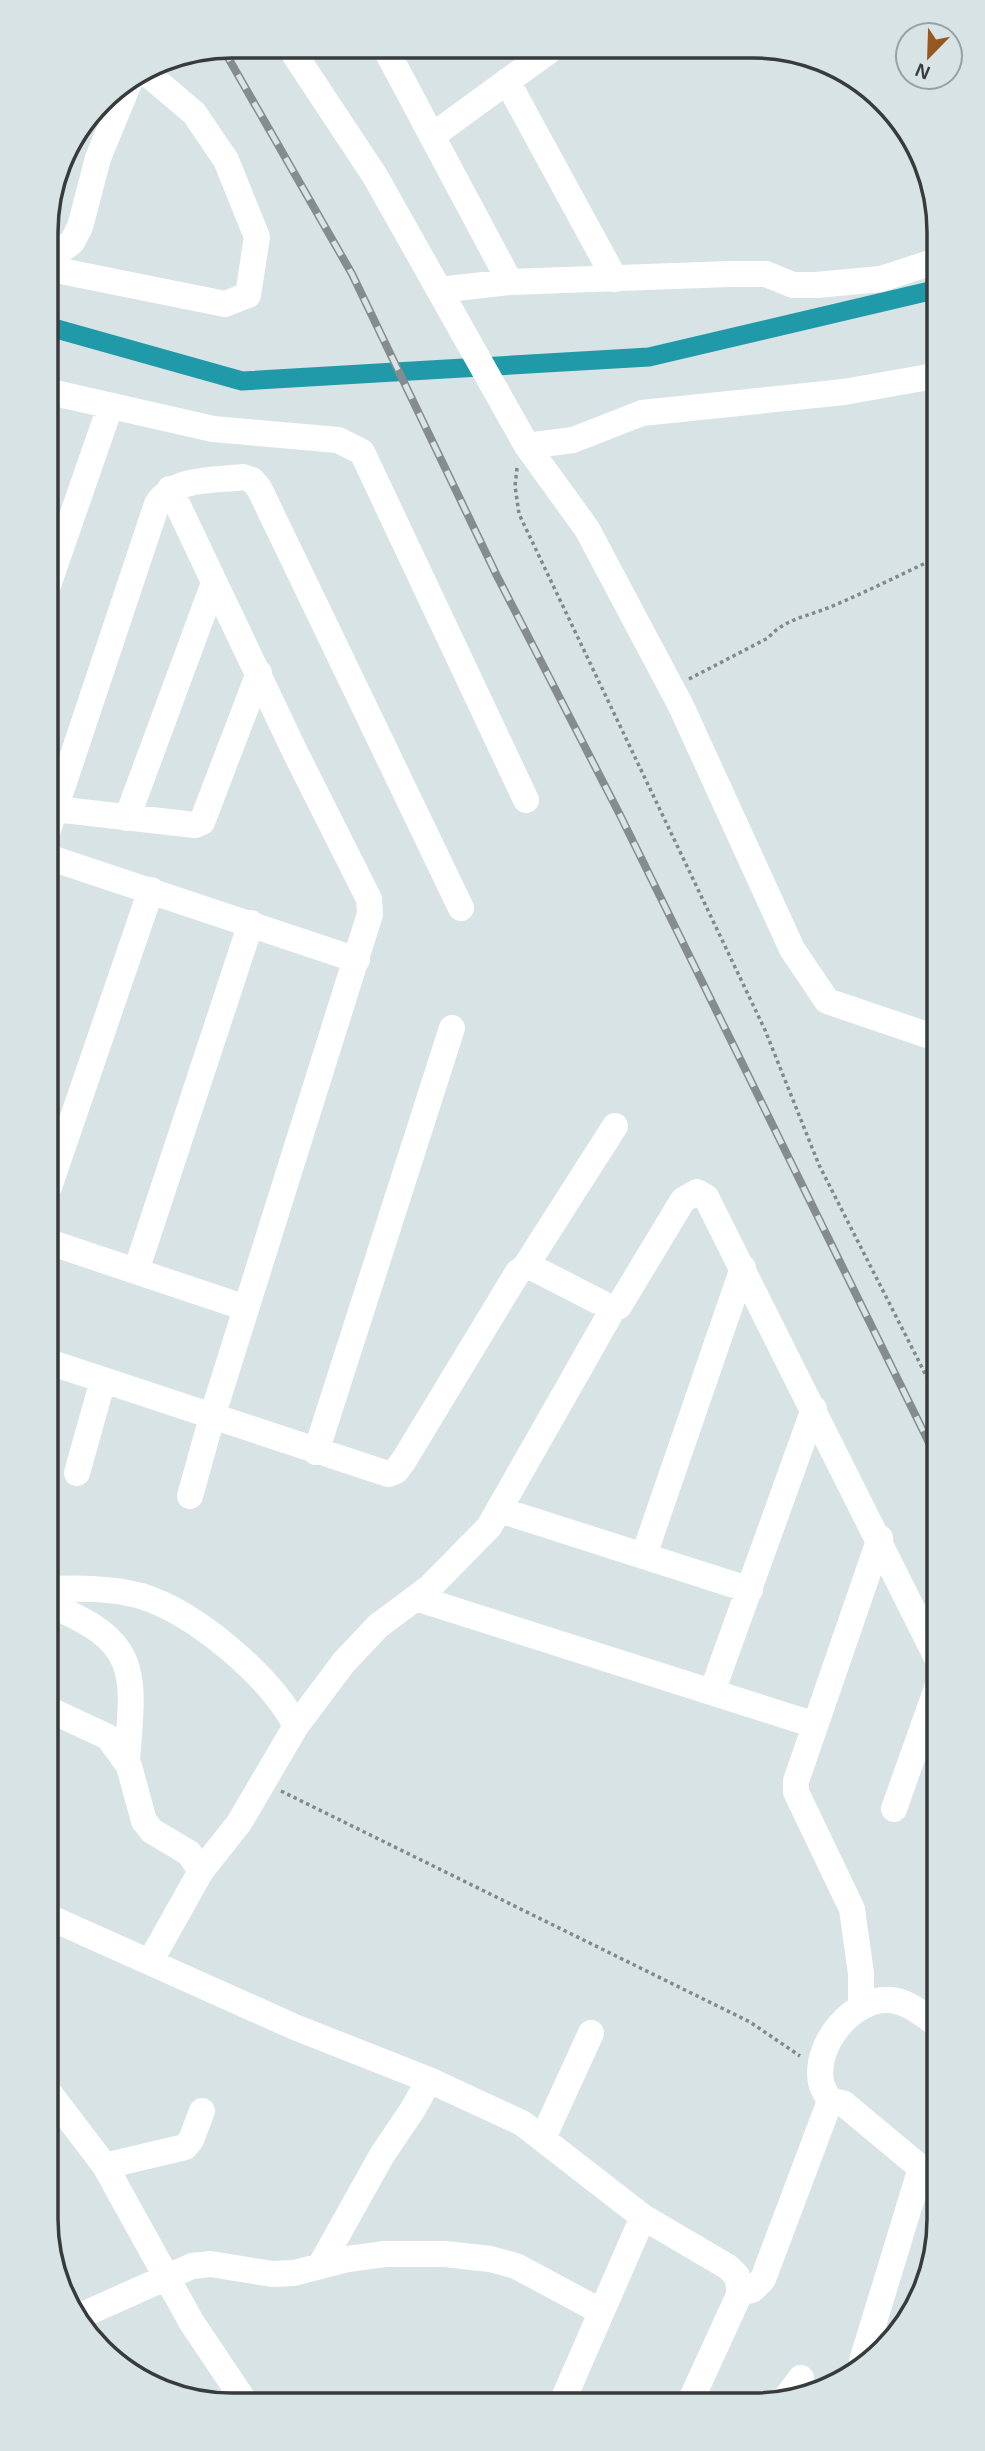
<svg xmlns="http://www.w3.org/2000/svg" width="985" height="2451" viewBox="0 0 985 2451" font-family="Arial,sans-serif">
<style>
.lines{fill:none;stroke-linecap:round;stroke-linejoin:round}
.canal{stroke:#209aa9;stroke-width:19}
.path{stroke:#82898b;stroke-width:3.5;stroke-dasharray:3.5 3.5;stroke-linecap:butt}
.minor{stroke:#fff;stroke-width:26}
.rail-casing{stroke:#848c8d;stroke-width:8}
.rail{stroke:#d8e3e5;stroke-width:5;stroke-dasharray:16;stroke-linecap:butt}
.rim{fill:none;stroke:#373b3c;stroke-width:3.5}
</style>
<rect width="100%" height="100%" fill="#d8e3e5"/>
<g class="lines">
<!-- canal -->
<path class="canal" d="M 46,326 L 242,381 L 649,357 L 934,290"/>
<!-- path -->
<path class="path" d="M 517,468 L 515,486 L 519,514 L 765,1030 L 819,1165 L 937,1397
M 689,679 L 768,638 C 784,619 809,616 830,607 C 866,592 900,575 934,559
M 281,1791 L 750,2022 L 800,2056"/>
<!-- minor -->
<path class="minor" d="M 289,46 L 375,176 L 527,446 L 587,529 L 681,706 L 792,949 L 827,1001 L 936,1038
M 384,46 L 510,282
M 507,81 L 615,279
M 432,136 L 553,48
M 46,262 L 72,242 L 80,227 L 98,158 L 131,78
M 46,268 L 225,304 L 248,295 L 257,237 L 226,160 L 194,113 L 143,70
M 439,290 L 510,282 L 729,274 L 766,274 L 793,285 L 816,285 L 881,279 L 933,262
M 46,391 L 213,429 L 338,440 L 362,452 L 526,800
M 527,446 L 573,440 L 642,413 L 844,392 L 934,376
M 170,489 L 296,754 L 369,899 L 370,914 L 212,1417 L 190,1496
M 47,588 L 110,407
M 55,809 L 195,825 L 202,822 L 259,673
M 127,818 L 214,583
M 48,830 L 157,504 C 175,477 213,481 243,477 L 252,480 L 259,488 L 461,908
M 48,857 L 357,960
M 49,1187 L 151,890
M 49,1242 L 246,1308
M 525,1267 L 615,1126
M 136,1271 L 251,923
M 49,1362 L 388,1474 L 396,1471 L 404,1460 L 518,1272 L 525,1267 L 533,1268 L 613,1309 L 619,1306 L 683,1200 L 697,1192 L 706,1197 L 937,1658
M 316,1452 L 452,1028
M 77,1473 L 103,1380
M 500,1510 L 750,1590
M 644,1555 L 743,1268
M 50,1589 C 80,1588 112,1588 141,1596 C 196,1613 270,1676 296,1726
M 416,1598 L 815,1725
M 50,1605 C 141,1642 134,1672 127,1760
M 712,1692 L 814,1409
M 50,1710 L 108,1737 L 129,1766 L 144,1821 L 152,1831 L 189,1853 L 201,1871
M 894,1809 L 938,1685
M 51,1918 L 297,2028 L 429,2080 L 522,2123 L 643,2217 L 728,2267 L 737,2276 L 740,2293 L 691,2400
M 150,1962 L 201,1871 L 239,1823 L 296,1726 L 344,1662 L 378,1626 L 429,1588 L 489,1527 L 613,1309
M 861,2005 L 861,1974 L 852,1909 L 796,1792 L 796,1781 L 880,1538
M 51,2095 L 105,2166 L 192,2323 L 245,2402
M 830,2101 C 827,2095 822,2088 821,2082 C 814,2044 853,1997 891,2000 C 909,2002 925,2016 939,2026
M 543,2138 L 591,2033
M 105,2166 L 185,2147 L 191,2140 L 202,2111
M 320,2266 L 382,2155 L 413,2109 L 429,2080
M 740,2293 L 752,2290 L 763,2279 L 830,2101 L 843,2103 L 939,2183
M 80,2316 L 192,2266 L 211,2264 L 272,2274 L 294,2273 L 348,2259 L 385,2254 L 445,2254 L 490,2259 L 516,2266 L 600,2311
M 862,2361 L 921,2168
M 785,2399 L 801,2378
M 563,2400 L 643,2217"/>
<defs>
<path id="rail" d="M 222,47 L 352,274 L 497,576 L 620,815 L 937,1459"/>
</defs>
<!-- rail casing -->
<use href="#rail" class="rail-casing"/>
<!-- rail -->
<use href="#rail" class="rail"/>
</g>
<!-- crop -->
<path d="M0 0H985V2451H0ZM232 58H753A174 174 0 0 1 927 232V2219A174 174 0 0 1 753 2393H232A174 174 0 0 1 58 2219V232A174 174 0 0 1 232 58Z" fill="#d8e3e5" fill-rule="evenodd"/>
<path class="rim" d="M232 58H753A174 174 0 0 1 927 232V2219A174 174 0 0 1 753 2393H232A174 174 0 0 1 58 2219V232A174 174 0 0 1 232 58Z"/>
<!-- north arrow -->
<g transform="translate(929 56) rotate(203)"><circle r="33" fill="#d8e3e5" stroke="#98a0a1" stroke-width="2"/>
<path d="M0-5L12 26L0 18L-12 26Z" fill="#97581f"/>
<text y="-10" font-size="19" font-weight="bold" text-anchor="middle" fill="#373b3c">N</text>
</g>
</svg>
